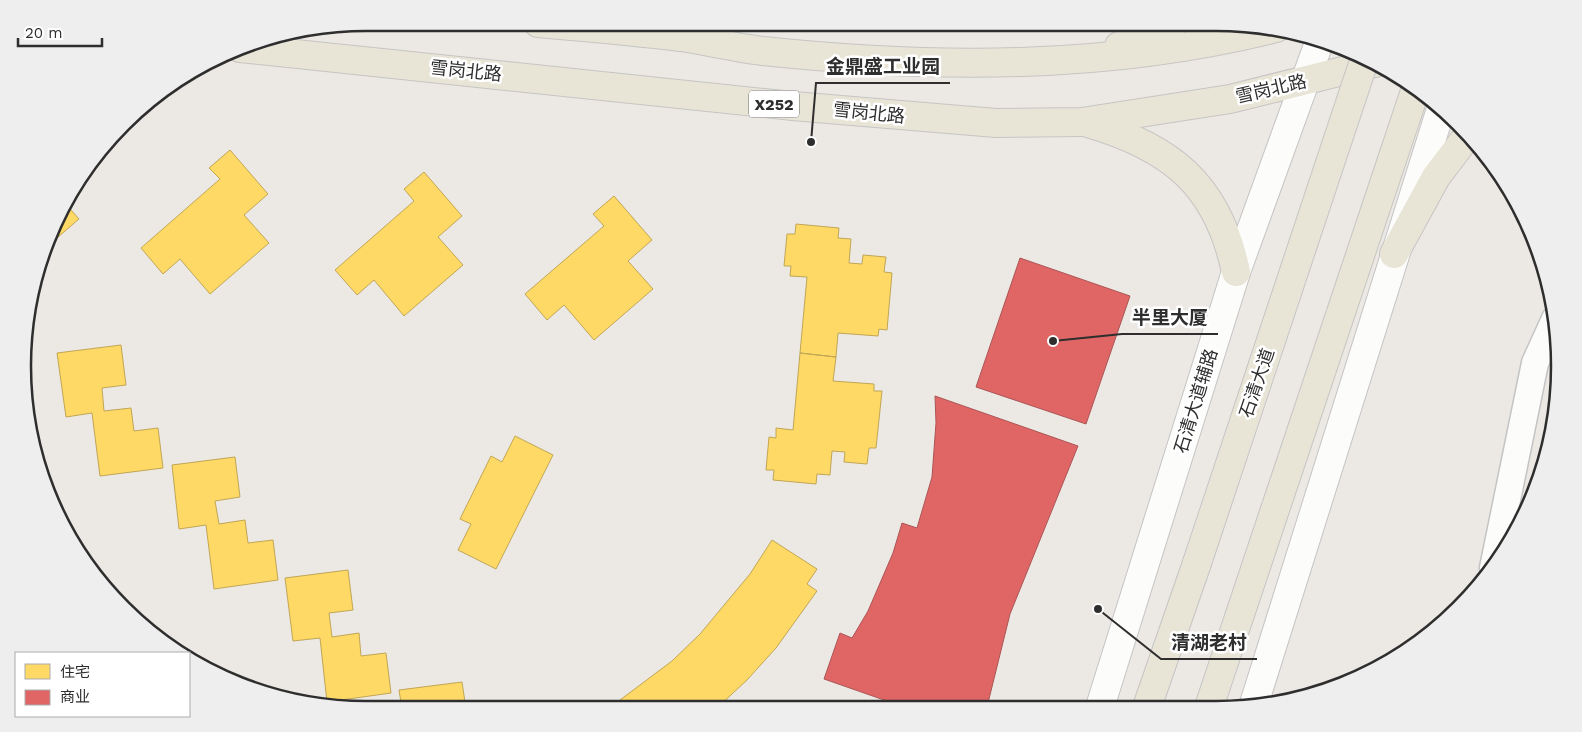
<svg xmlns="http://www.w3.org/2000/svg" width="1582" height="732" viewBox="0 0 1582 732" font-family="'Work Sans','Noto Sans SC',sans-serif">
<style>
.homes{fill:#ffd966;stroke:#c0a655}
.shops{fill:#e06666;stroke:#ab5555}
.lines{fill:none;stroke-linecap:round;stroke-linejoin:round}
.street-casing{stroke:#c5c4c5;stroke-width:29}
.secondary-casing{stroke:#c5c4c5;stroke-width:30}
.primary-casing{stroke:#c6c5c4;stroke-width:30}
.street{stroke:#fcfcfb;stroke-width:26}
.secondary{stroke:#fcfcfb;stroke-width:28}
.primary{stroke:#e8e4d6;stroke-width:28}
.primary-bridge-casing{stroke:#c6c5c4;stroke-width:30;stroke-linecap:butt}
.primary-bridge{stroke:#e8e4d6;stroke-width:28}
.labels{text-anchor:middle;stroke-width:5;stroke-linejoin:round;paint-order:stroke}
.shield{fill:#fff;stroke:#6d6d6d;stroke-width:1}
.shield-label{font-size:16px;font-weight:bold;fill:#2e2e2e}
.street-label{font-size:18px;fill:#2e2e2e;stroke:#fff}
.rim{fill:none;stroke:#2e2e2e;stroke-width:2.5}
.leader{fill:none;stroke:#2e2e2e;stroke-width:2}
.callout-dot{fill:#2e2e2e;stroke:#fff;stroke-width:2}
.callout-label{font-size:19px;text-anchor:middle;font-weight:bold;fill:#2e2e2e;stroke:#fff;stroke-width:5;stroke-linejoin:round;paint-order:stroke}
</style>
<rect width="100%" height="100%" fill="#ece8e4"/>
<!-- homes -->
<path class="homes" d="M 230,150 L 268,194 L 244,215 L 269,243 L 210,294 L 180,259 L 163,274 L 141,248 L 220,179 L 209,168 Z
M 424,172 L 462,216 L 438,237 L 463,265 L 404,316 L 374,280 L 357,295 L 335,270 L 414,201 L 404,189 Z
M 614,196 L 652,240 L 628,261 L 653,289 L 594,340 L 564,305 L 547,320 L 525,294 L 604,226 L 593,214 Z
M 65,203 L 79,219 L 50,244 Z
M 796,224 L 839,228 L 838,238 L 851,239 L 849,263 L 862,264 L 863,255 L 886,257 L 884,272 L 892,273 L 887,330 L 879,329 L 878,336 L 838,333 L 836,357 L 800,353 L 807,277 L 790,276 L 791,266 L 784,266 L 787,234 L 795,234 Z
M 121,345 L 126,385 L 102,388 L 104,411 L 131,408 L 134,431 L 158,428 L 163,468 L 100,476 L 92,413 L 66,417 L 57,353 Z
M 800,353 L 836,357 L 833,381 L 874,384 L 874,391 L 882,391 L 876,448 L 869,448 L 867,464 L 844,462 L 845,452 L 832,451 L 830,475 L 817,474 L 816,484 L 773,480 L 774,470 L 766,470 L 769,437 L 776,438 L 776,428 L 793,430 Z
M 515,436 L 553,455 L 496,569 L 458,550 L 471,524 L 460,519 L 491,456 L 502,462 Z
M 235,457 L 240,497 L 215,501 L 219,524 L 245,520 L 248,543 L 273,540 L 278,580 L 214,589 L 206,525 L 179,529 L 172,465 Z
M 772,540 L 817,569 L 807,584 L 817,591 L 776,648 L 747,680 L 717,708 L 608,709 L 672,661 L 700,634 L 750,574 Z
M 348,570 L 353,610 L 329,613 L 332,637 L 359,633 L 361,656 L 386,653 L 391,693 L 327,702 L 320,638 L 293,641 L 285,578 Z
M 462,682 L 466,709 L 402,709 L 399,690 Z"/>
<!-- shops -->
<path class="shops" d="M 1020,258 L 1130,296 L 1086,424 L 976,387 Z
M 935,396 L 1078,446 L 1010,614 L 987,707 L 907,708 L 824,679 L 840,633 L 852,638 L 868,611 L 893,553 L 902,523 L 917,528 L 932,477 L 936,423 Z"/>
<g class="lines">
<defs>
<path id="street" d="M 1493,568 L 1535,363 L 1555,319"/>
<path id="secondary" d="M 1100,707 L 1236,272 L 1320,40
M 1253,707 L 1441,109"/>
<path id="primary" d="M 538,23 C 585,27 633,31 681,37 C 708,41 735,48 763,51 C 934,69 1109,70 1276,28
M 1119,46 L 1142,38 L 1173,23
M 240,48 L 793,106 L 996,123 L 1082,122 L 1230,99 L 1375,63
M 1088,123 C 1171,147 1218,185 1236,272
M 1394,254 L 1436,177 L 1468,135
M 1147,707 L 1197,563
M 1209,707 L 1416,88"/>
</defs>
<!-- street casing -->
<use href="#street" class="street-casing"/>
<!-- secondary casing -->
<use href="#secondary" class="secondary-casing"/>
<!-- primary casing -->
<use href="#primary" class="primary-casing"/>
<!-- street -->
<use href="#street" class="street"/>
<!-- secondary -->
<use href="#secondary" class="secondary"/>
<!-- primary -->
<use href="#primary" class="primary"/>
<defs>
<path id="primary-bridge" d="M 1197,563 L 1365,58"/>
</defs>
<!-- primary-bridge casing -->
<use href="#primary-bridge" class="primary-bridge-casing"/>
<!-- primary-bridge -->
<use href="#primary-bridge" class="primary-bridge"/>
</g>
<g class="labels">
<!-- shield labels -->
<rect class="shield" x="749" y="90.5" width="50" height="27" rx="4"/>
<g class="shield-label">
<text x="774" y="110">X252</text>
</g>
<!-- street labels -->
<g class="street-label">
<text transform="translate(466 71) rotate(6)" y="6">雪岗北路</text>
<text transform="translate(1271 89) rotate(-13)" y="6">雪岗北路</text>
<text transform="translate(869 113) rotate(6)" y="6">雪岗北路</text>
<text transform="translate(1257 383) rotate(-71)" y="6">石清大道</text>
<text transform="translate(1196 401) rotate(-73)" y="6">石清大道辅路</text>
</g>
</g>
<!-- crop -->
<path d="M0 0H1582V732H0ZM366 31H1216A335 335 0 0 1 1551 366V366A335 335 0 0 1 1216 701H366A335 335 0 0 1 31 366V366A335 335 0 0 1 366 31Z" fill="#eee" fill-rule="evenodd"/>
<path class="rim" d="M366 31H1216A335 335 0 0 1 1551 366V366A335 335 0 0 1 1216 701H366A335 335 0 0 1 31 366V366A335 335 0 0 1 366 31Z"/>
<!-- callouts -->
<path class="leader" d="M811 142L816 83H950M1053 341L1122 334H1218M1098 609L1161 659H1257"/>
<g class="callout-dot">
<circle cx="811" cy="142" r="5"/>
<circle cx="1053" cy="341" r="5"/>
<circle cx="1098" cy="609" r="5"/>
</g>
<g class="callout-label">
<text x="883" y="73">金鼎盛工业园</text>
<text x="1170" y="324">半里大厦</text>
<text x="1209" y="649">清湖老村</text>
</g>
<!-- legend -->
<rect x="15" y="652" width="175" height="65" fill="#ffffff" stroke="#ababab"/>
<rect x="25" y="664" width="25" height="15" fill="#ffd966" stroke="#ababab"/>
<text x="60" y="677" font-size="15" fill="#2e2e2e">住宅</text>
<rect x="25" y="690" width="25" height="15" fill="#e06666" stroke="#ababab"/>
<text x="60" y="702" font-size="15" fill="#2e2e2e">商业</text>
<!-- scale -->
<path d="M18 38v8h84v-8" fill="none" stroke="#2e2e2e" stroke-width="2.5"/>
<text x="25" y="38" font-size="15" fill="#2e2e2e" stroke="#ffffff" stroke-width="4" paint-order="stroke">20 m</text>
</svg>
